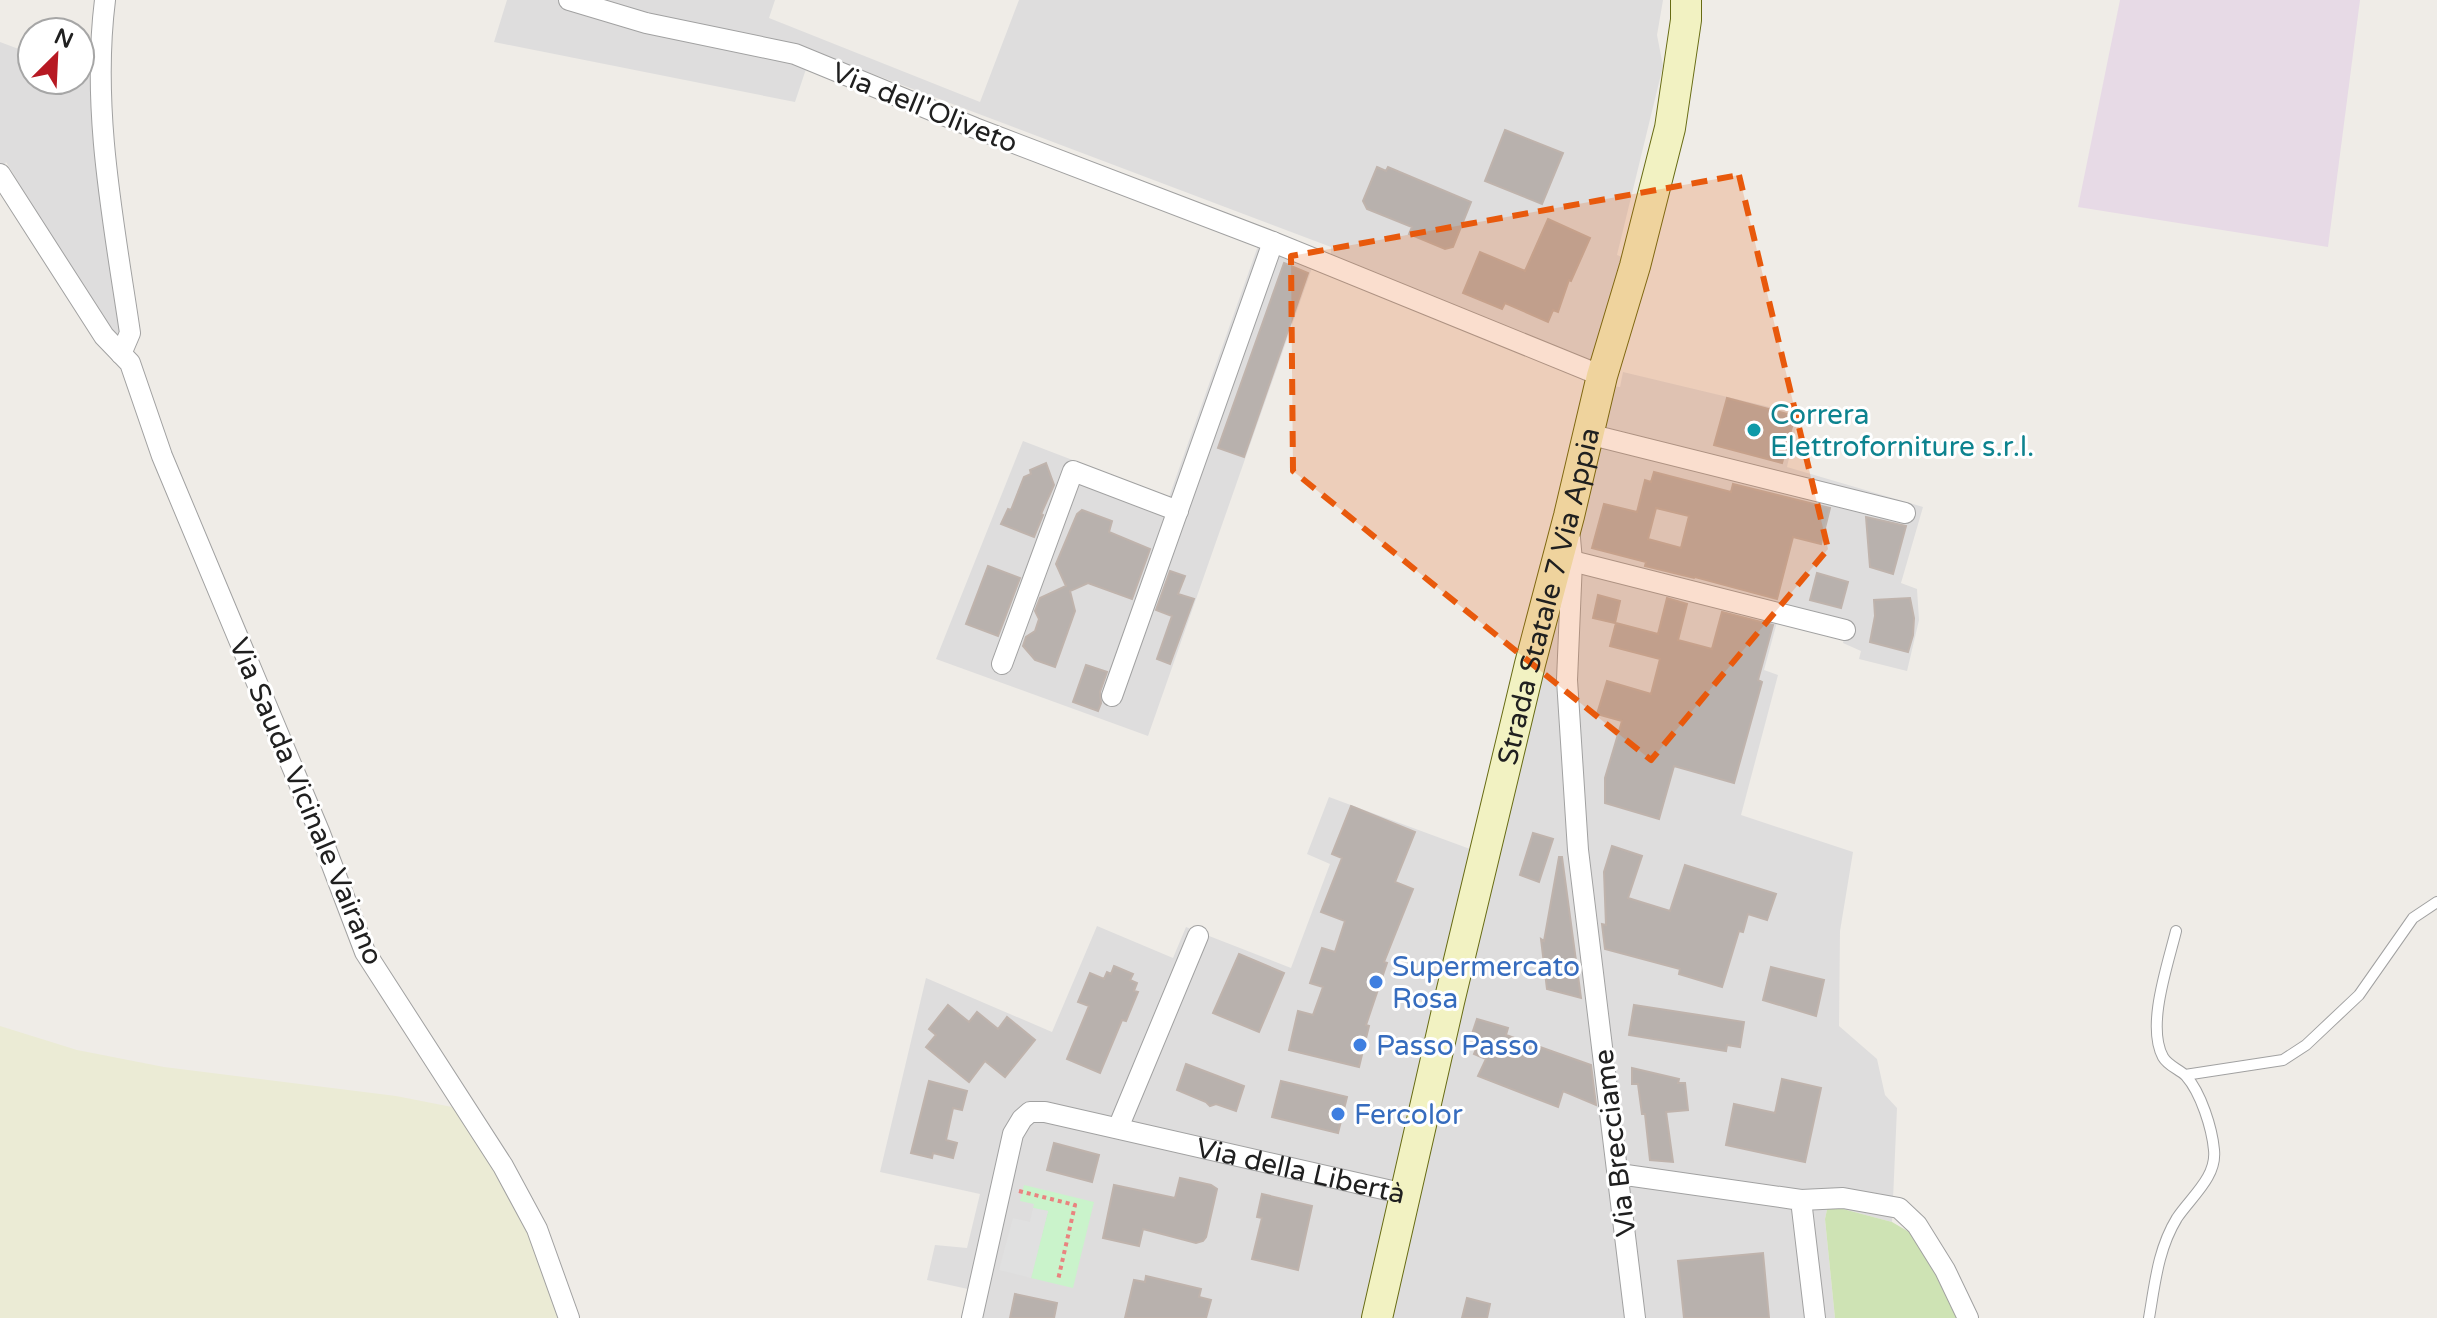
<svg xmlns="http://www.w3.org/2000/svg" width="2437" height="1318" viewBox="0 0 2437 1318" font-family="'Varela Round',sans-serif">
<style>
.residential{fill:#dedddd}
.industrial{fill:#e7dae6}
.farmland{fill:#ebebd5}
.grass{fill:#cee3b4}
.park{fill:#caf3cb}
.parking{fill:#e0e0e0}
.building{fill:#b8b1ad;stroke:#bfb3ac;stroke-width:2;fill-rule:evenodd}
.lines{fill:none;stroke-linecap:round;stroke-linejoin:round}
.service-casing{stroke:#a1a1a1;stroke-width:12}
.minor-casing{stroke:#a1a1a1;stroke-width:22}
.secondary-casing{stroke:#676b13;stroke-width:32}
.path{stroke:#e9837f;stroke-width:4;stroke-dasharray:4 4;stroke-linecap:butt}
.service{stroke:#fff;stroke-width:10}
.minor{stroke:#fff;stroke-width:20}
.secondary{stroke:#f2f2c2;stroke-width:30}
.marked{fill:#e8590c;fill-opacity:0.2;stroke:#e8590c;stroke-width:6;stroke-dasharray:16 10;stroke-linejoin:round}
.culture-dot{fill:#0f9aa8;stroke:#fff;stroke-width:3}
.shop-dot{fill:#3f7fe0;stroke:#fff;stroke-width:3}
.labels{text-anchor:middle;stroke-width:6;stroke-linejoin:round;paint-order:stroke}
.street-label{font-size:28px;fill:#202020;stroke:#fff}
.culture-label{font-size:28px;fill:#0d838f;stroke:#fff;text-anchor:start}
.shop-label{font-size:28px;fill:#366cbe;stroke:#fff;text-anchor:start}
</style>
<rect width="100%" height="100%" fill="#efece7"/>
<!-- residential -->
<path class="residential" d="M 507,0 L 775,0 L 769,18 L 980,102 L 1019,0 L 1663,0 L 1657,35 L 1663,66 L 1617,255 L 1622,257 L 1609,314 L 1594,364 L 1347,262 L 1331,255 L 1331,247 L 812,51 L 795,102 L 494,42 Z
M 0,42 L 32,54 L 32,80 L 80,80 L 80,72 L 93,77 L 122,328 L 118,337 L 105,326 L 6,162 L 0,176 Z
M 1259,243 L 1313,265 L 1148,736 L 936,659 L 1023,441 L 1169,497 Z
M 1623,372 L 1799,414 L 1787,467 L 1923,507 L 1901,583 L 1917,589 L 1919,620 L 1907,671 L 1859,659 L 1861,651 L 1843,643 L 1844,639 L 1777,622 L 1764,670 L 1778,675 L 1741,815 L 1853,852 L 1840,931 L 1839,1026 L 1877,1059 L 1885,1095 L 1897,1108 L 1892,1222 L 1828,1205 L 1825,1219 L 1835,1318 L 971,1318 L 977,1291 L 927,1280 L 935,1245 L 967,1248 L 980,1194 L 880,1172 L 926,978 L 1052,1032 L 1097,926 L 1173,958 L 1186,927 L 1291,968 L 1330,864 L 1307,854 L 1329,797 L 1470,849 L 1517,680 L 1593,383 L 1620,387 Z"/>
<!-- industrial -->
<path class="industrial" d="M 2120,0 L 2360,0 L 2328,247 L 2078,207 Z"/>
<!-- farmland -->
<path class="farmland" d="M 0,1026 L 77,1050 L 164,1067 L 396,1096 L 452,1107 L 468,1121 L 516,1200 L 565,1318 L 0,1318 Z"/>
<!-- grass -->
<path class="grass" d="M 1828,1205 L 1892,1222 L 1921,1239 L 1959,1318 L 1835,1318 L 1825,1219 Z"/>
<!-- park -->
<path class="park" d="M 1024,1185 L 1094,1202 L 1073,1288 L 1031,1278 L 1048,1211 L 1033,1208 L 1034,1204 L 1020,1201 Z"/>
<!-- parking -->
<path class="parking" d="M 1033,1208 L 1048,1211 L 1031,1278 L 999,1270 L 1013,1218 L 1030,1222 Z"/>
<!-- building -->
<path class="building" d="M 1505,130 L 1563,153 L 1542,204 L 1485,181 Z
M 1377,167 L 1386,171 L 1388,167 L 1471,202 L 1453,247 L 1445,249 L 1409,234 L 1412,227 L 1367,209 L 1363,201 Z
M 1548,219 L 1590,238 L 1571,281 L 1569,280 L 1558,312 L 1553,310 L 1548,322 L 1505,303 L 1502,309 L 1463,293 L 1480,252 L 1525,271 Z
M 1284,263 L 1308,273 L 1244,457 L 1218,448 Z
M 1727,398 L 1795,416 L 1782,463 L 1714,445 Z
M 1046,463 L 1054,485 L 1041,514 L 1043,515 L 1034,537 L 1001,524 L 1008,509 L 1011,510 L 1024,477 L 1031,474 L 1030,470 Z
M 1654,472 L 1731,492 L 1733,484 L 1830,508 L 1821,544 L 1793,537 L 1777,599 L 1695,577 L 1694,578 L 1645,566 L 1646,562 L 1592,548 L 1604,504 L 1637,512 L 1645,480 L 1651,482 ZM 1656,508 L 1689,516 L 1681,548 L 1648,539 Z
M 1082,510 L 1112,521 L 1109,532 L 1150,549 L 1132,599 L 1088,583 L 1070,591 L 1075,611 L 1055,667 L 1035,660 L 1023,646 L 1026,637 L 1035,631 L 1039,619 L 1035,611 L 1040,598 L 1066,586 L 1056,564 L 1077,514 Z
M 1866,517 L 1906,526 L 1893,574 L 1870,567 Z
M 988,566 L 1020,578 L 998,636 L 966,624 Z
M 1170,571 L 1185,576 L 1178,594 L 1194,599 L 1170,664 L 1157,659 L 1172,616 L 1156,610 Z
M 1817,573 L 1848,582 L 1841,608 L 1810,600 Z
M 1598,595 L 1620,601 L 1615,623 L 1593,618 Z
M 1667,598 L 1687,604 L 1678,640 L 1712,649 L 1722,612 L 1773,625 L 1758,680 L 1762,682 L 1734,783 L 1674,766 L 1659,819 L 1605,803 L 1605,778 L 1622,721 L 1597,714 L 1607,681 L 1651,694 L 1660,659 L 1610,646 L 1616,623 L 1658,634 Z
M 1910,598 L 1914,618 L 1913,635 L 1908,652 L 1870,642 L 1875,616 L 1874,600 Z
M 1086,665 L 1107,672 L 1100,692 L 1101,703 L 1098,711 L 1073,702 Z
M 1351,806 L 1415,832 L 1395,882 L 1413,889 L 1384,962 L 1387,963 L 1366,1025 L 1369,1026 L 1359,1067 L 1289,1050 L 1298,1011 L 1313,1015 L 1323,987 L 1310,983 L 1322,948 L 1335,952 L 1345,921 L 1321,912 L 1342,858 L 1332,854 Z
M 1533,833 L 1553,839 L 1539,882 L 1520,875 Z
M 1612,846 L 1642,856 L 1628,898 L 1670,911 L 1685,865 L 1776,894 L 1767,920 L 1748,914 L 1743,932 L 1739,931 L 1722,987 L 1679,974 L 1680,969 L 1605,949 L 1602,924 L 1606,925 L 1604,872 Z
M 1559,857 L 1562,857 L 1581,998 L 1547,989 L 1541,939 L 1544,941 Z
M 1239,954 L 1284,973 L 1259,1032 L 1213,1013 Z
M 1114,966 L 1133,974 L 1130,980 L 1137,983 L 1134,991 L 1138,992 L 1126,1021 L 1122,1020 L 1100,1073 L 1067,1059 L 1089,1006 L 1078,1002 L 1090,973 L 1104,979 L 1107,972 L 1111,974 Z
M 1771,967 L 1824,980 L 1816,1016 L 1763,1000 Z
M 948,1005 L 969,1022 L 977,1012 L 998,1029 L 1007,1017 L 1035,1040 L 1005,1077 L 985,1061 L 969,1082 L 926,1047 L 936,1035 L 929,1029 Z
M 1634,1005 L 1744,1022 L 1740,1047 L 1727,1045 L 1726,1051 L 1629,1035 Z
M 1477,1019 L 1508,1028 L 1506,1035 L 1591,1065 L 1596,1105 L 1563,1091 L 1558,1107 L 1478,1076 L 1486,1059 L 1474,1054 L 1481,1038 L 1472,1034 Z
M 1186,1064 L 1244,1086 L 1236,1111 L 1216,1104 L 1210,1106 L 1206,1102 L 1177,1090 Z
M 1632,1068 L 1679,1079 L 1678,1083 L 1685,1083 L 1688,1110 L 1666,1112 L 1673,1162 L 1650,1160 L 1645,1114 L 1642,1114 L 1638,1084 L 1632,1084 Z
M 1782,1079 L 1821,1088 L 1805,1162 L 1726,1145 L 1734,1104 L 1775,1113 Z
M 929,1081 L 967,1091 L 962,1110 L 953,1108 L 946,1140 L 957,1143 L 953,1158 L 933,1153 L 932,1158 L 911,1153 Z
M 1281,1081 L 1347,1097 L 1338,1133 L 1272,1117 Z
M 1054,1143 L 1099,1155 L 1092,1182 L 1047,1170 Z
M 1180,1178 L 1211,1185 L 1217,1189 L 1206,1237 L 1203,1241 L 1196,1243 L 1143,1229 L 1139,1246 L 1103,1238 L 1114,1185 L 1175,1198 Z
M 1262,1194 L 1312,1206 L 1298,1270 L 1252,1259 L 1262,1218 L 1257,1217 Z
M 1763,1253 L 1769,1318 L 1684,1318 L 1678,1261 Z
M 1146,1276 L 1201,1289 L 1199,1297 L 1211,1300 L 1206,1318 L 1125,1318 L 1134,1280 L 1145,1282 Z
M 1015,1294 L 1057,1303 L 1054,1318 L 1010,1318 Z
M 1467,1298 L 1490,1304 L 1487,1318 L 1462,1318 Z"/>
<g class="lines">
<defs>
<path id="service" d="M 2185,1075 L 2283,1060 L 2306,1045 L 2359,995 L 2413,918 L 2437,902
M 2149,1318 C 2155,1283 2158,1249 2177,1218 C 2191,1197 2217,1177 2214,1150 C 2212,1128 2201,1093 2186,1076 C 2179,1069 2168,1066 2163,1057 C 2146,1026 2168,964 2176,931"/>
<g id="minor">
<path d="M 105,0 C 91,111 114,224 130,333 L 121,354"/>
<path d="M 569,0 L 646,23 L 795,54 L 975,128 L 1273,242 L 1602,376"/>
<path d="M 0,174 L 104,336 L 130,363 L 162,456 L 319,831 L 365,952 L 503,1166 L 537,1229 L 569,1318"/>
<path d="M 1588,434 L 1905,513"/>
<path d="M 1570,538 L 1572,561 L 1567,680 L 1578,850 L 1635,1318"/>
<path d="M 1572,561 L 1845,630"/>
<path d="M 1002,664 L 1073,471 L 1178,511"/>
<path d="M 1112,696 L 1273,242"/>
<path d="M 1118,1128 L 1198,936"/>
<path d="M 1619,1174 L 1801,1200 L 1815,1318"/>
<path d="M 1801,1200 L 1843,1198 L 1899,1208 L 1917,1225 L 1945,1270 L 1968,1318"/>
<path id="s1" d="M 972,1318 L 1013,1134 L 1022,1119 L 1030,1112 L 1045,1112 L 1405,1194"/>
</g>
<g id="secondary">
<path id="s2" d="M 1377,1318 L 1449,1002 L 1530,664 L 1569,516 L 1602,376 L 1635,266 L 1670,128 L 1686,20 L 1686,0"/>
</g>
</defs>
<!-- service casing -->
<use href="#service" class="service-casing"/>
<!-- minor casing -->
<use href="#minor" class="minor-casing"/>
<!-- secondary casing -->
<use href="#secondary" class="secondary-casing"/>
<!-- path -->
<path class="path" d="M 1019,1191 L 1075,1205 L 1058,1280"/>
<!-- service -->
<use href="#service" class="service"/>
<!-- minor -->
<use href="#minor" class="minor"/>
<!-- secondary -->
<use href="#secondary" class="secondary"/>
</g>
<!-- marked area -->
<path class="marked" d="M 1739,175 L 1828,549 L 1651,760 L 1293,471 L 1291,256 Z"/>
<!-- markers -->
<circle class="culture-dot" cx="1754" cy="430" r="8"/>
<g class="shop-dot">
<circle cx="1376" cy="982" r="8"/>
<circle cx="1360" cy="1045" r="8"/>
<circle cx="1338" cy="1114" r="8"/>
</g>
<g class="labels">
<!-- street labels -->
<g class="street-label">
<text transform="translate(925 107) rotate(22)" y="10">Via dell'Oliveto</text>
<text dy="10" stroke="none"><textPath href="#s2" startOffset="742">Strada Statale 7 Via Appia</textPath></text>
<text transform="translate(307 801) rotate(67)" y="10">Via Sauda Vicinale Vairano</text>
<text transform="translate(1614 1143) rotate(-97)" y="10">Via Brecciame</text>
<text dy="10" stroke="none"><textPath href="#s1" startOffset="494">Via della Libertà</textPath></text>
</g>
<!-- culture labels -->
<g class="culture-label">
<text x="1770" y="424">Correra<tspan x="1770" dy="32">Elettroforniture s.r.l.</tspan></text>
</g>
<!-- shop labels -->
<g class="shop-label">
<text x="1392" y="976">Supermercato<tspan x="1392" dy="32">Rosa</tspan></text>
<text x="1376" y="1055">Passo Passo</text>
<text x="1354" y="1124">Fercolor</text>
</g>
</g>
<!-- north arrow -->
<g transform="translate(56 56) rotate(24)"><circle r="38" fill="#ffffff" stroke="#a6a6a6" stroke-width="2"/>
<path d="M0-6L14 30L0 20L-14 30Z" fill="#b71923"/>
<text y="-12" font-size="22" font-weight="bold" text-anchor="middle" fill="#202020">N</text>
</g>
</svg>
